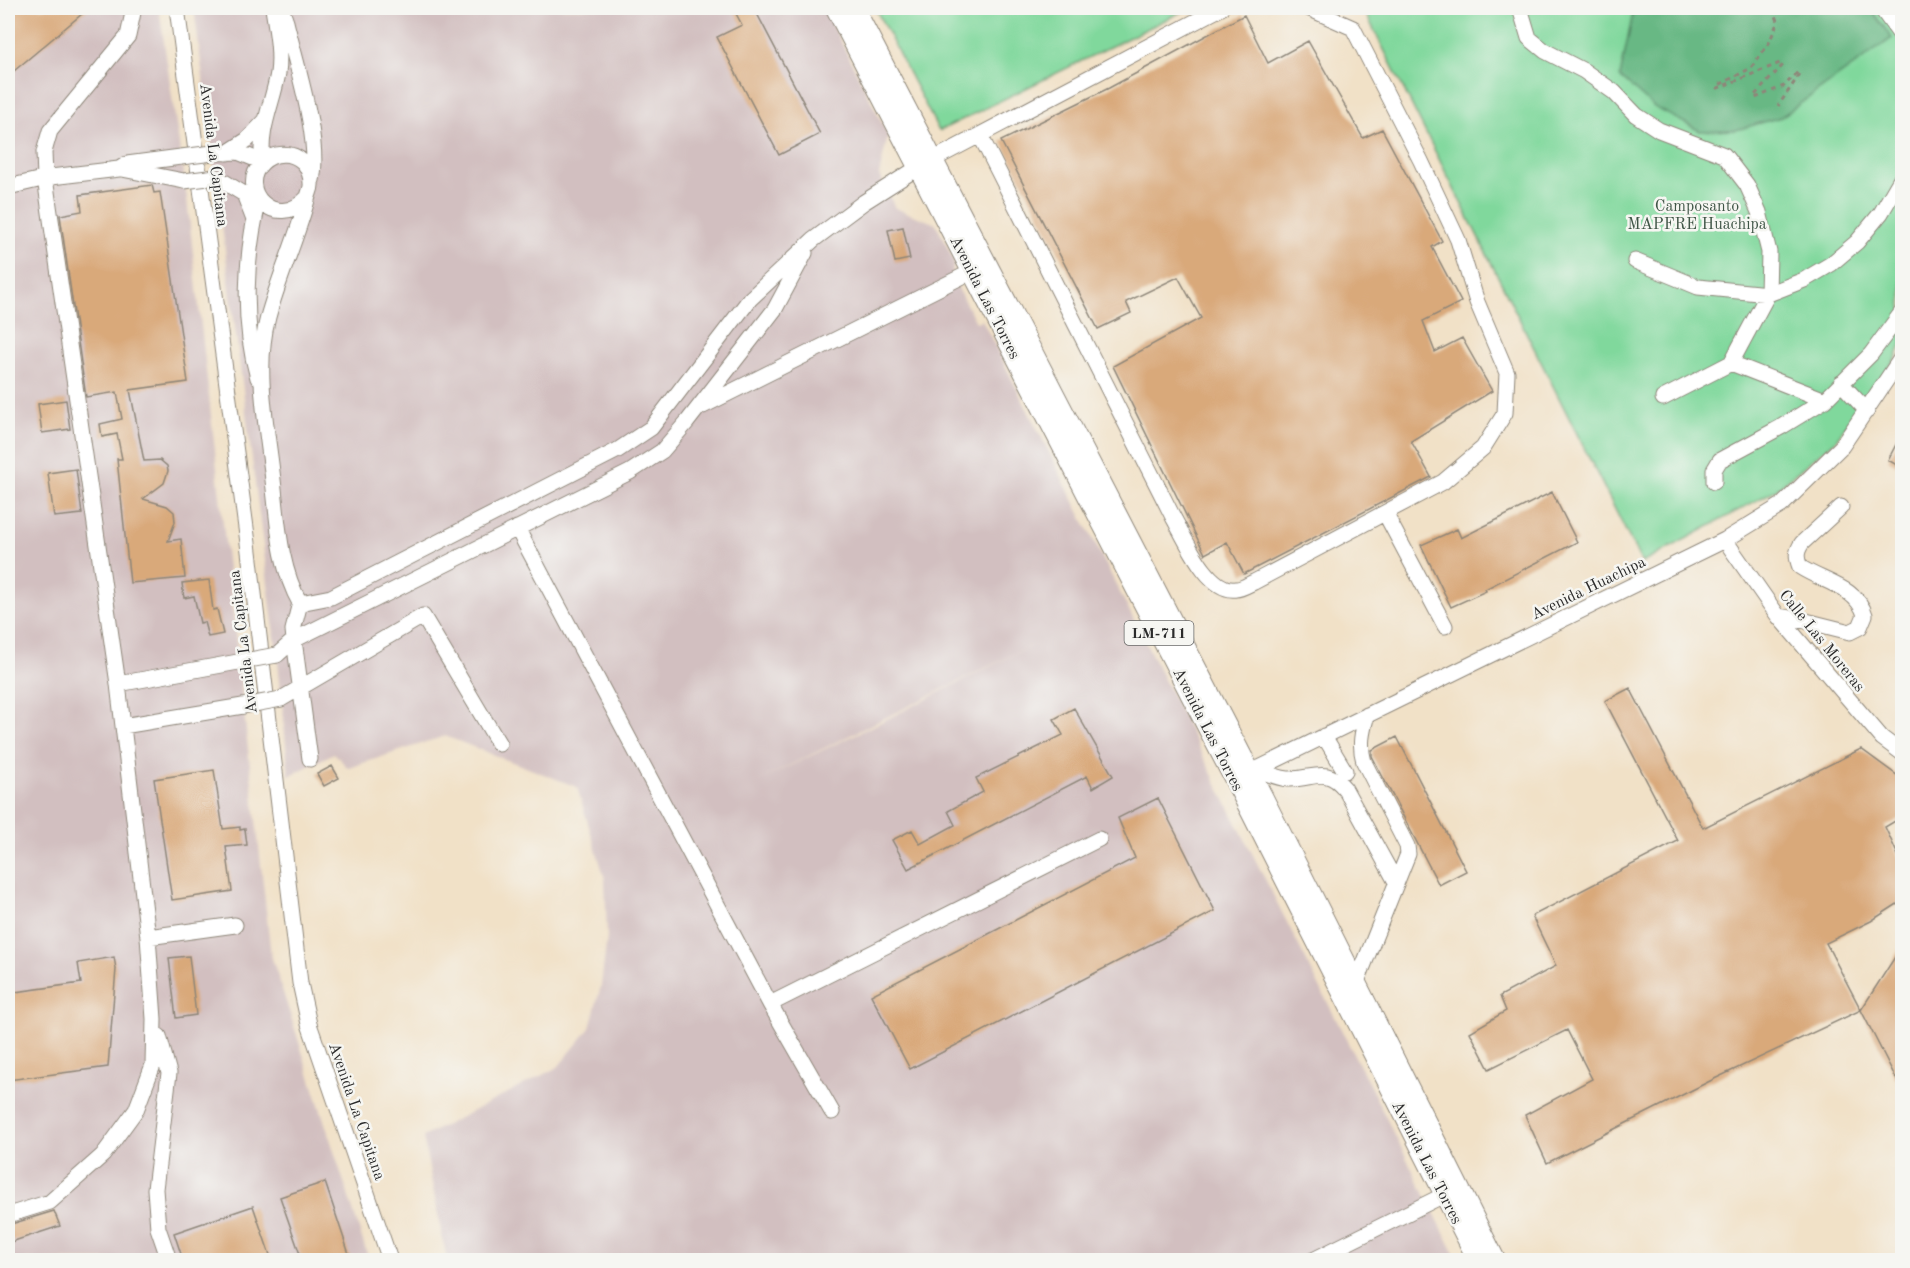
<svg xmlns="http://www.w3.org/2000/svg" width="1910" height="1268" viewBox="0 0 1910 1268" font-family="'Old Standard TT',serif">
<style>
.industrial{fill:#d2bfc0;fill-rule:evenodd}
.green{fill:#80d89c;stroke:#568264;stroke-width:1.5}
.forest{fill:#68b884;stroke:#4a7258;stroke-width:1.5}
.building{fill:#d9a97a}
.lines{fill:none;stroke-linecap:round;stroke-linejoin:round}
.minor-casing{stroke:#8e8679;stroke-width:17}
.major-casing{stroke:#8e8679;stroke-width:22}
.path{stroke:#8e8679;stroke-width:3;stroke-dasharray:4.5 4.5;stroke-linecap:butt}
.minor{stroke:#fff;stroke-width:15}
.major{stroke:#fff;stroke-width:20}
.minor-bridge-casing{stroke:#8e8679;stroke-width:17;stroke-linecap:butt}
.minor-bridge{stroke:#fff;stroke-width:15}
.labels{text-anchor:middle;stroke-width:5;stroke-linejoin:round;paint-order:stroke}
.shield{fill:#f6f6f2;stroke:#686867;stroke-width:1.5}
.shield-label{font-size:15px;font-weight:bold;fill:#2b2b2b}
.street-label{font-size:16px;fill:#2b2b2b;stroke:#f6f6f2}
.park-label{font-size:16px;fill:#405647;stroke:#f6f6f2}
</style>
<rect width="100%" height="100%" fill="#f6f6f2"/>
<filter id="ink" filterUnits="userSpaceOnUse"><feTurbulence type="fractalNoise" baseFrequency=".0167" numOctaves="2"/><feDisplacementMap in="SourceGraphic" scale="12" xChannelSelector="R" yChannelSelector="G"/><feConvolveMatrix kernelMatrix="1 2 1 2 8 2 1 2 1" color-interpolation-filters="sRGB"/></filter>
<filter id="wash" filterUnits="userSpaceOnUse"><feTurbulence type="fractalNoise" baseFrequency=".008" numOctaves="4" result="noise"/><feDisplacementMap in="SourceGraphic" scale="24" xChannelSelector="R" yChannelSelector="G"/><feGaussianBlur stdDeviation="1.35" result="paint"/><feColorMatrix in="noise" values="0 0 0 0 0 0 0 0 0 0 0 0 0 0 0 0 0 1.4 0 .05"/><feComposite in="paint" operator="in"/></filter>
<g filter="url(#wash)">
<rect width="100%" height="100%" fill="#f1e1c7"/>
<!-- industrial -->
<path class="industrial" d="M 8,8 L 159,8 L 187,199 L 271,955 L 369,1260 L 8,1260 Z
M 194,8 L 824,8 L 888,135 L 879,175 L 895,208 L 936,224 L 954,261 L 952,273 L 962,297 L 976,322 L 982,320 L 1458,1260 L 447,1260 L 423,1137 L 558,1067 L 590,1028 L 601,986 L 607,937 L 605,879 L 577,787 L 445,736 L 348,768 L 334,753 L 289,776 L 278,661 ZM 1038,642 L 883,721 L 756,782 Z"/>
<!-- green -->
<path class="green" d="M 875,8 L 1189,8 L 939,131 Z
M 1363,8 L 1902,8 L 1902,344 L 1896,358 L 1835,441 L 1774,491 L 1642,563 Z"/>
<!-- forest -->
<path class="forest" d="M 1634,8 L 1870,8 L 1892,38 L 1781,117 L 1736,130 L 1700,131 L 1654,107 L 1620,77 Z"/>
<g id="blocks">
<!-- building -->
<path class="building" d="M 8,8 L 89,8 L 8,76 Z
M 733,8 L 754,8 L 820,134 L 779,155 L 717,37 L 742,25 Z
M 1244,15 L 1268,63 L 1308,41 L 1363,138 L 1382,129 L 1442,241 L 1432,247 L 1461,302 L 1423,321 L 1435,352 L 1462,338 L 1492,391 L 1411,441 L 1431,477 L 1244,574 L 1227,542 L 1205,554 L 1113,366 L 1201,318 L 1178,277 L 1126,302 L 1131,313 L 1098,329 L 1001,141 L 1109,88 Z
M 152,185 L 154,193 L 160,192 L 188,382 L 130,390 L 144,461 L 160,460 L 167,466 L 168,471 L 164,483 L 143,499 L 167,506 L 174,512 L 175,522 L 168,541 L 181,539 L 185,578 L 130,583 L 117,459 L 122,459 L 117,434 L 102,437 L 100,424 L 122,419 L 117,392 L 86,397 L 60,215 L 82,211 L 80,195 Z
M 903,227 L 910,259 L 895,262 L 888,230 Z
M 66,400 L 70,429 L 42,433 L 38,404 Z
M 1902,433 L 1902,468 L 1888,460 Z
M 76,469 L 82,514 L 54,517 L 48,473 Z
M 1552,492 L 1577,542 L 1485,589 L 1486,591 L 1451,607 L 1421,545 L 1457,529 L 1461,538 Z
M 209,580 L 213,610 L 217,609 L 223,634 L 208,637 L 204,622 L 200,623 L 194,596 L 184,598 L 182,583 Z
M 1630,688 L 1703,828 L 1861,749 L 1902,779 L 1902,817 L 1885,827 L 1902,864 L 1902,901 L 1871,921 L 1826,943 L 1861,1010 L 1710,1081 L 1547,1163 L 1525,1115 L 1592,1079 L 1567,1030 L 1489,1069 L 1470,1032 L 1506,1011 L 1500,996 L 1556,966 L 1532,916 L 1678,841 L 1605,701 Z
M 1074,708 L 1113,776 L 1093,788 L 1087,776 L 908,869 L 892,840 L 912,830 L 920,844 L 955,825 L 948,811 L 983,792 L 976,778 L 1063,735 L 1054,719 Z
M 1397,737 L 1466,871 L 1439,885 L 1372,756 L 1372,750 Z
M 332,766 L 339,778 L 324,786 L 317,774 Z
M 214,770 L 223,829 L 240,827 L 240,830 L 245,829 L 247,845 L 226,847 L 232,891 L 172,900 L 154,779 Z
M 1158,798 L 1215,911 L 910,1069 L 871,995 L 1135,858 L 1118,818 Z
M 1902,946 L 1902,1090 L 1861,1010 Z
M 189,956 L 196,1015 L 176,1018 L 169,958 Z
M 114,957 L 116,969 L 108,1067 L 8,1080 L 8,993 L 81,983 L 78,963 Z
M 325,1182 L 351,1260 L 302,1260 L 280,1197 Z
M 253,1206 L 271,1258 L 264,1260 L 183,1260 L 174,1233 Z
M 54,1211 L 60,1226 L 8,1243 L 8,1225 Z"/>
</g>
</g>
<g filter="url(#ink)">
<use href="#blocks" fill-opacity="0" stroke="#8e8679" stroke-width="1.5"/>
<g class="lines">
<defs>
<path id="minor" d="M 177,8 L 248,543 L 300,983 L 309,1024 L 390,1260
M 281,8 L 286,22 C 296,64 321,140 312,180
M 1520,8 L 1529,38 L 1545,51 L 1584,71 L 1614,92 L 1636,115 L 1659,130 L 1724,155 L 1747,185 L 1759,212 L 1769,252 L 1768,294 L 1731,363 L 1825,400
M 1881,8 L 1902,37
M 980,135 L 1173,517 C 1185,538 1208,593 1236,589 C 1242,589 1249,584 1254,582 L 1443,482 L 1483,448 L 1505,413 L 1507,373 L 1477,302 L 1458,240 L 1421,161 L 1353,28 L 1308,8
M 213,153 L 238,152 L 263,162
M 227,153 L 247,140 L 265,121
M 263,161 C 258,131 273,103 278,73 C 281,51 276,29 273,8
M 122,169 L 184,181
M 216,177 L 244,194 L 254,220
M 8,187 L 51,177 L 119,169 L 127,164 L 181,157
M 1635,261 L 1698,287 L 1768,294 L 1804,280 L 1831,264 L 1857,242 L 1881,213 L 1902,177
M 258,378 C 242,322 245,256 259,200
M 1841,383 L 1867,411
M 1663,398 L 1731,363
M 703,406 L 973,271
M 1714,482 L 1714,470 L 1720,460 L 1781,427 L 1825,400 L 1871,354 L 1902,312
M 1385,513 L 1445,626
M 517,528 L 770,1004 L 832,1112
M 1725,540 L 1778,616 L 1882,738 L 1902,753
M 300,603 L 331,597 L 618,450 L 651,428 L 750,299 L 813,240 L 864,202 L 919,167 L 1221,8
M 1778,616 L 1806,621 L 1850,632 L 1860,627 L 1865,615 C 1857,587 1823,582 1800,567 C 1796,557 1796,552 1802,543 L 1841,507
M 277,655 L 294,640 L 293,630 L 300,603 C 279,566 278,521 273,480 C 267,427 254,369 268,317 C 279,277 296,240 307,200 C 308,194 312,189 311,183 C 311,176 308,167 303,162 C 292,151 273,152 262,163 C 236,189 275,232 307,198
M 118,684 L 45,178 L 44,152 L 50,131 L 128,36 L 134,8
M 281,699 L 423,616 L 499,744
M 123,726 L 243,706
M 1324,736 L 1345,771
M 310,759 L 294,640 L 630,472 L 662,451 L 687,422 L 775,309 L 805,253
M 1256,769 C 1266,773 1277,778 1288,779 C 1313,780 1326,765 1345,789 L 1396,882
M 1241,777 L 1725,540 L 1782,505 L 1842,446 L 1902,357
M 148,937 L 235,925
M 1356,984 L 1408,854 L 1407,846 L 1364,762 C 1359,745 1362,732 1367,715
M 770,1004 L 1099,839
M 159,1036 L 169,1073 L 155,1189 L 158,1228 L 169,1260
M 8,1215 L 50,1202 L 103,1155 L 136,1110 L 153,1065 L 154,1019 L 148,937 L 118,684 L 238,662
M 1313,1260 L 1452,1191"/>
<path id="major" d="M 836,8 L 1235,780 L 1478,1260
M 854,8 L 1250,772 L 1495,1260"/>
</defs>
<!-- minor casing -->
<use href="#minor" class="minor-casing"/>
<!-- major casing -->
<use href="#major" class="major-casing"/>
<!-- path -->
<path class="path" d="M 1773,8 L 1778,21 L 1769,43 L 1751,68 L 1717,86 L 1718,88 L 1780,63 L 1783,65 L 1754,96 L 1755,98 L 1784,86 L 1798,72 L 1800,74 L 1778,106"/>
<!-- minor -->
<use href="#minor" class="minor"/>
<!-- major -->
<use href="#major" class="major"/>
<defs>
<path id="minor-bridge" d="M 181,157 L 213,153
M 184,181 L 216,177
M 238,662 L 277,655
M 243,706 L 281,699"/>
</defs>
<!-- minor-bridge casing -->
<use href="#minor-bridge" class="minor-bridge-casing"/>
<!-- minor-bridge -->
<use href="#minor-bridge" class="minor-bridge"/>
</g>
</g>
<g class="labels">
<!-- shield labels -->
<rect class="shield" x="1124.5" y="621" width="69" height="24" rx="4.5"/>
<g class="shield-label">
<text x="1159" y="638">LM-711</text>
</g>
<!-- street labels -->
<g class="street-label">
<text transform="translate(215 155) rotate(83)" y="6">Avenida La Capitana</text>
<text transform="translate(986 297) rotate(63)" y="6">Avenida Las Torres</text>
<text transform="translate(1588 587) rotate(-26)" y="6">Avenida Huachipa</text>
<text transform="translate(1823 640) rotate(51)" y="6">Calle Las Moreras</text>
<text transform="translate(242 642) rotate(-97)" y="6">Avenida La Capitana</text>
<text transform="translate(1209 729) rotate(63)" y="6">Avenida Las Torres</text>
<text transform="translate(358 1111) rotate(71)" y="6">Avenida La Capitana</text>
<text transform="translate(1428 1162) rotate(63)" y="6">Avenida Las Torres</text>
</g>
<!-- park labels -->
<g class="park-label">
<text x="1697" y="211">Camposanto<tspan x="1697" dy="18">MAPFRE Huachipa</tspan></text>
</g>
</g>
<!-- margin -->
<rect width="1910" height="1268" fill="none" stroke="#f6f6f2" stroke-width="30"/>
</svg>
